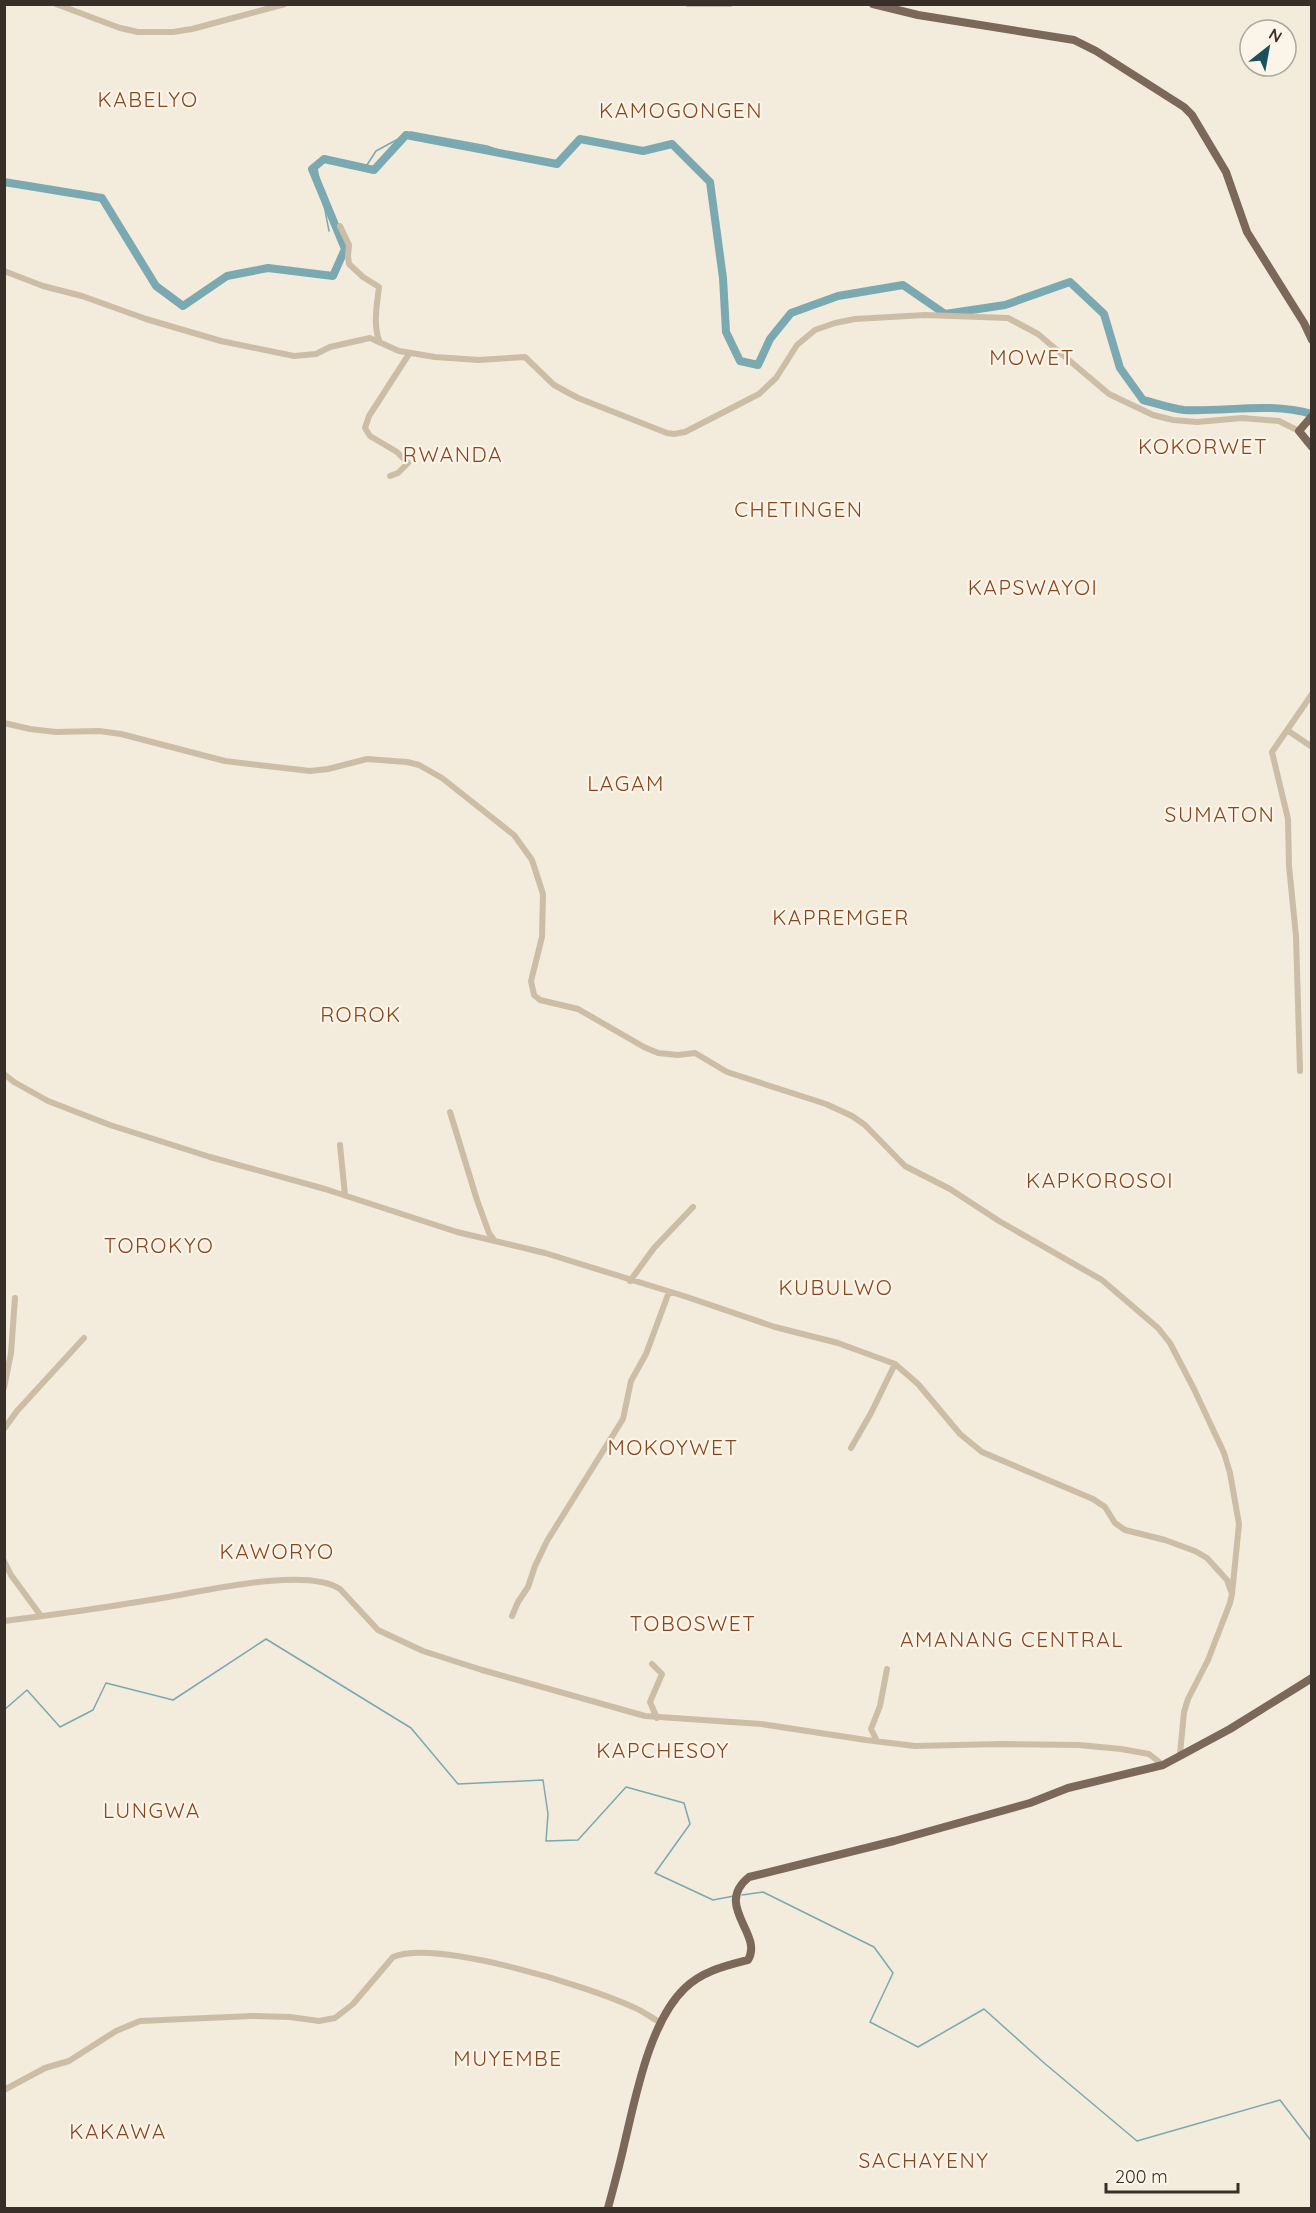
<svg xmlns="http://www.w3.org/2000/svg" width="1316" height="2213" viewBox="0 0 1316 2213" font-family="Quicksand,sans-serif">
<style>
.lines{fill:none;stroke-linecap:round;stroke-linejoin:round}
.stream{stroke:#7aa9b2;stroke-width:1.5}
.river{stroke:#7aa9b2;stroke-width:8}
.minor{stroke:#ccbda7;stroke-width:6}
.major{stroke:#7b6859;stroke-width:8}
.labels{text-anchor:middle;stroke-width:4.5;stroke-linejoin:round;paint-order:stroke}
.quarter-label{font-size:21px;letter-spacing:1.5px;fill:#8b451d;stroke:#fbf5e9}
</style>
<rect width="100%" height="100%" fill="#f3ebdc"/>
<g class="lines">
<!-- stream -->
<path class="stream" d="M 329,231 L 316,163 L 326,162 L 365,168 L 376,151 L 411,132 L 487,146 L 528,160
M 4,1710 L 27,1690 L 60,1727 L 93,1710 L 106,1683 L 173,1700 L 266,1639 L 411,1728 L 458,1784 L 543,1780 L 548,1814 L 546,1841 L 578,1840 L 626,1787 L 684,1803 L 690,1824 L 655,1873 L 713,1900 L 734,1896
M 742,1895 L 763,1892 L 874,1947 L 893,1973 L 870,2022 L 918,2047 L 984,2009 L 1043,2062 L 1137,2141 L 1280,2100 L 1312,2142"/>
<!-- river -->
<path class="river" d="M 4,182 L 102,198 L 156,286 L 183,306 L 227,276 L 268,268 L 333,276 L 345,249 L 312,169 L 324,159 L 374,170 L 406,135 L 557,164 L 580,139 L 643,151 L 672,144 L 710,182 L 723,278 L 726,332 L 740,361 L 758,365 L 770,339 L 791,313 L 838,296 L 903,285 L 945,314 L 1005,305 L 1070,282 L 1104,314 L 1120,368 L 1143,400 C 1156,403 1171,409 1184,410 C 1227,412 1270,402 1312,414"/>
<!-- minor -->
<path class="minor" d="M 56,4 L 120,28 L 138,32 L 173,32 L 192,29 L 285,4
M 688,4 L 730,4
M 340,226 L 349,245 L 348,256 L 349,264 L 363,277 L 379,287 C 377,304 373,324 379,340
M 4,271 L 43,286 L 82,296 L 146,319 L 221,341 L 294,356 L 316,354 L 330,347 L 370,338 L 399,351 L 435,357 L 479,360 L 525,357 L 554,385 L 578,398 L 667,433 L 674,434 L 685,432 L 759,394 L 776,378 L 797,345 L 815,330 L 835,323 L 855,319 L 925,315 L 1008,318 L 1038,334 L 1109,394 L 1153,415 L 1173,420 L 1197,422 L 1242,418 L 1279,421 L 1299,431
M 390,476 L 398,473 L 408,463 L 397,452 L 370,436 L 365,428 L 369,416 L 409,354
M 4,723 L 30,729 L 56,732 L 99,731 L 121,734 L 225,761 L 310,771 L 328,769 L 367,759 L 407,762 L 419,765 L 442,778 L 514,835 L 532,860 L 543,894 L 542,937 L 531,981 L 534,995 L 540,1000 L 578,1009 L 644,1047 L 658,1053 L 678,1055 L 695,1053 L 727,1072 L 826,1104 L 852,1116 L 865,1125 L 905,1166 L 950,1189 L 999,1221 L 1102,1280 L 1158,1328 L 1170,1343 L 1194,1389 L 1224,1453 L 1230,1473 L 1239,1524 L 1232,1594
M 1287,730 L 1312,747
M 1300,1071 L 1296,936 L 1289,866 L 1288,819 L 1272,752 L 1312,694
M 4,1074 L 14,1082 L 48,1101 L 110,1125 L 210,1157 L 325,1189 L 457,1232 L 545,1253 L 687,1297 L 775,1327 L 838,1343 L 895,1364 L 918,1384 L 960,1434 L 982,1452 L 1093,1499 L 1105,1507 L 1115,1523 L 1125,1530 L 1165,1540 L 1195,1551 L 1207,1558 L 1227,1580 L 1232,1594 L 1230,1603 L 1208,1660 L 1188,1699 L 1184,1712 L 1180,1754
M 450,1112 L 477,1200 L 489,1233 L 494,1240
M 340,1145 L 345,1195
M 630,1281 L 654,1248 L 693,1207
M 4,1388 L 11,1353 L 15,1298
M 4,1429 L 17,1411 L 84,1338
M 851,1448 L 871,1413 L 895,1364
M 4,1561 L 11,1575 L 41,1616
M 512,1616 L 518,1602 L 528,1587 L 535,1566 L 547,1541 L 623,1419 L 631,1381 L 646,1354 L 669,1292
M 4,1621 C 53,1615 102,1608 150,1600 C 194,1594 304,1565 340,1589 L 378,1630 L 423,1651 L 482,1670 L 645,1716 L 761,1724 L 866,1740 L 915,1746 L 1000,1744 L 1079,1745 L 1121,1749 L 1149,1754 L 1163,1765
M 652,1664 L 662,1674 L 650,1702 L 657,1718
M 877,1741 L 871,1729 L 880,1706 L 887,1669
M 4,2090 L 45,2068 L 69,2061 L 116,2031 L 140,2021 L 252,2016 L 290,2017 L 319,2021 L 335,2018 L 353,2004 L 393,1957 C 437,1939 588,1986 633,2007 C 643,2011 652,2018 661,2023"/>
<!-- major -->
<path class="major" d="M 873,4 L 918,15 L 1074,40 L 1096,51 L 1184,107 L 1192,115 L 1226,172 L 1247,232 L 1304,323 L 1312,340
M 1312,416 L 1299,431 L 1312,447
M 608,2208 C 614,2186 620,2164 625,2141 C 636,2095 650,2021 685,1988 C 703,1971 725,1966 748,1960 C 764,1934 713,1906 749,1877 L 894,1841 L 1030,1803 L 1068,1788 L 1163,1765 L 1230,1729 L 1312,1678"/>
</g>
<g class="labels">
<!-- quarter labels -->
<g class="quarter-label">
<text x="148" y="107">KABELYO</text>
<text x="681" y="118">KAMOGONGEN</text>
<text x="1032" y="365">MOWET</text>
<text x="1203" y="454">KOKORWET</text>
<text x="453" y="462">RWANDA</text>
<text x="799" y="517">CHETINGEN</text>
<text x="1033" y="595">KAPSWAYOI</text>
<text x="626" y="791">LAGAM</text>
<text x="1220" y="822">SUMATON</text>
<text x="841" y="925">KAPREMGER</text>
<text x="361" y="1022">ROROK</text>
<text x="1100" y="1188">KAPKOROSOI</text>
<text x="159" y="1253">TOROKYO</text>
<text x="836" y="1295">KUBULWO</text>
<text x="673" y="1455">MOKOYWET</text>
<text x="277" y="1559">KAWORYO</text>
<text x="693" y="1631">TOBOSWET</text>
<text x="1012" y="1647">AMANANG CENTRAL</text>
<text x="663" y="1758">KAPCHESOY</text>
<text x="152" y="1818">LUNGWA</text>
<text x="508" y="2066">MUYEMBE</text>
<text x="118" y="2139">KAKAWA</text>
<text x="924" y="2168">SACHAYENY</text>
</g>
</g>
<!-- border -->
<rect width="1316" height="2213" fill="none" stroke="#382f28" stroke-width="12"/>
<!-- north arrow -->
<g transform="translate(1268 48) rotate(31)"><circle r="28" fill="#fbf5e9" stroke="#ada69c" stroke-width="1.5"/>
<path d="M0-4.5L10 22L0 15L-10 22Z" fill="#1b505c"/>
<text y="-9" font-size="16" font-weight="bold" text-anchor="middle" fill="#382f28">N</text>
</g>
<!-- scale -->
<path d="M1106 2183v9h132v-9" fill="none" stroke="#382f28" stroke-width="3"/>
<text x="1115" y="2183" font-size="18" fill="#382f28" stroke="#fbf5e9" stroke-width="4.5" paint-order="stroke">200 m</text>
</svg>
